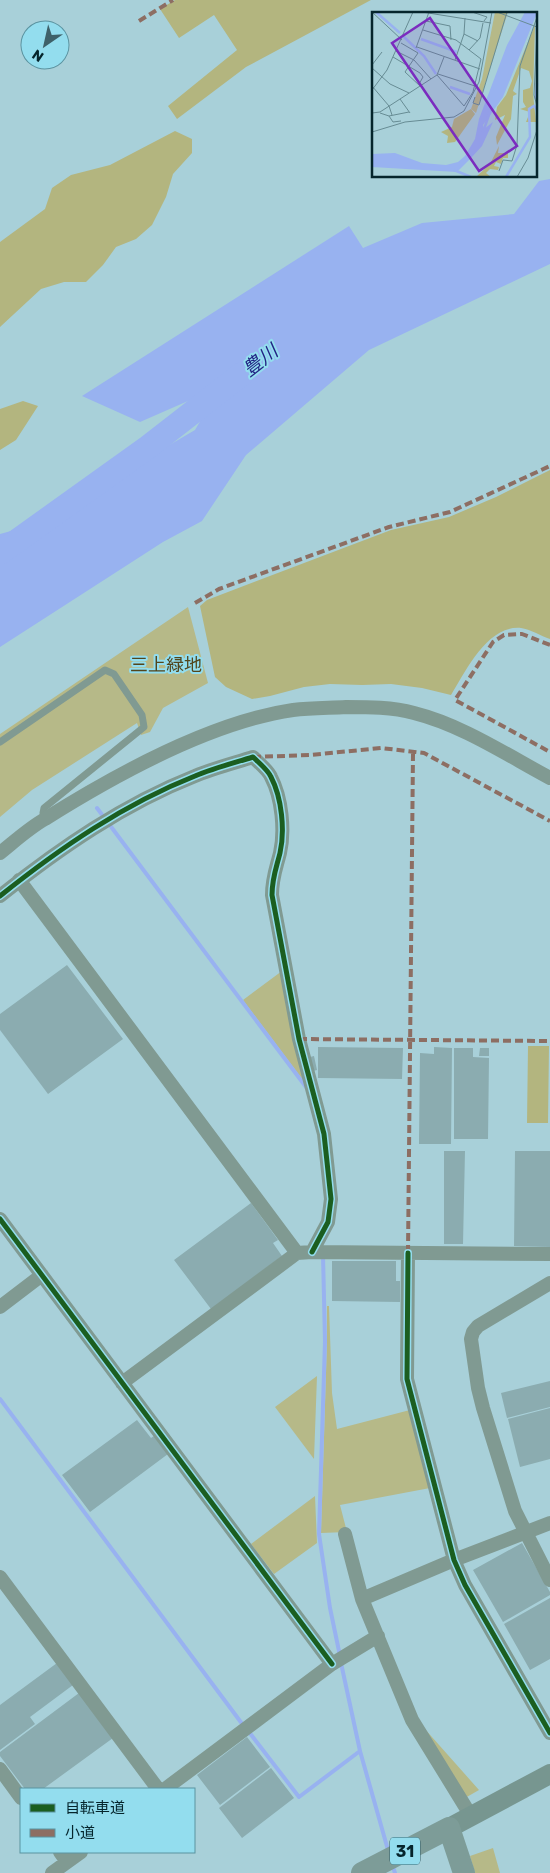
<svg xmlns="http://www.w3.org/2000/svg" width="550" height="1873" viewBox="0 0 550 1873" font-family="Rubik,'Noto Sans JP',sans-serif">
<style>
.green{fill:#b6b988}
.forest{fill:#b3b57f}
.water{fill:#98b2f0}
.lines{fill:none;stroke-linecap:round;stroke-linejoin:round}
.stream{stroke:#98b2f0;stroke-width:4}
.river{stroke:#98b2f0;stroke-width:24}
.building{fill:#8bacb0}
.service{stroke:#809a92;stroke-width:7}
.minor{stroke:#809a92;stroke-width:14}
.secondary{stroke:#779690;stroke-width:20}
.primary{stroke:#7d9c98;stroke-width:22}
.quiet{stroke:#8d6e63;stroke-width:4;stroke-dasharray:8 4;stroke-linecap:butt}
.cycleway-casing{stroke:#93ddee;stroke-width:8}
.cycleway{stroke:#1b5e20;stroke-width:5}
.labels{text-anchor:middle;stroke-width:4;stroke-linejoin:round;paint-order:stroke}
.shield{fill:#93ddee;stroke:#305c66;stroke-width:1}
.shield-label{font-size:16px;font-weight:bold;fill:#05252c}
.park-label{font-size:18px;fill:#52451b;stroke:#93ddee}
.water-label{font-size:19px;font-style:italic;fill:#222484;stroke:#93ddee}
.inset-river{fill:none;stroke:#98b2f0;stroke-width:2.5}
.inset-road{fill:none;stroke:#678c94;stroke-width:1}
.view{fill:#7b2cbf;fill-opacity:0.15;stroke:#7b2cbf;stroke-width:2.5}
.inset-edge{fill:none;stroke:#05252c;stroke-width:2.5}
</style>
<rect width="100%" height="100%" fill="#a8d0d9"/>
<!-- green -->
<path class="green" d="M 188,607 L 208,683 L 163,708 L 150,732 L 141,735 L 137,723 L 32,790 L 0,817 L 0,734 Z
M 282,971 L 308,1087 L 243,1000 Z
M 327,1306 L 329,1306 L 332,1393 L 337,1429 L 410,1410 L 430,1488 L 340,1505 L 347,1532 L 321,1533 L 327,1341 Z
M 317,1376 L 314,1459 L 275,1407 Z
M 315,1496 L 317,1543 L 274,1574 L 251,1544 Z
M 416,1719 L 479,1790 L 465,1798 Z
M 493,1848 L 500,1873 L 475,1873 L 470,1856 Z"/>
<!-- forest -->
<path class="forest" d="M 175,0 L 371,0 L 246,67 L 177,119 L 168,106 L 237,50 L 214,15 L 179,38 L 160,9 Z
M 175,131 L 192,139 L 192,153 L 173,174 L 166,197 L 152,225 L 136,239 L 116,247 L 103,265 L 86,282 L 64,282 L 41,289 L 0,327 L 0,242 L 45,209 L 52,188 L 71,175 L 110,165 Z
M 23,401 L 38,406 L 16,440 L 0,450 L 0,409 Z
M 550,470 L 550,639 C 541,636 530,629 521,628 C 487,625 466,671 451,695 L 422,688 L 391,684 L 362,685 L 330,684 L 304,687 L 270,696 L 252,699 L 226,687 L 215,677 L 200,606 L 207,600 L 391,530 L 449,517 L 496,497 Z
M 528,1046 L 549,1046 L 548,1123 L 527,1123 Z"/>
<!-- water -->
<path class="water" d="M 550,179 L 550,264 L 369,350 L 246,455 L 202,521 L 163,542 L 0,647 L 0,534 L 33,525 L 195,430 L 220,387 L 140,422 L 82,396 L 349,226 L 363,248 L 422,223 L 514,214 L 539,181 Z"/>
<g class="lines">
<!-- stream -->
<path class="stream" d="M 97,808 L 306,1087
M 323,1255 L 325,1341 L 319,1534 L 330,1608 L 340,1656
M 0,1399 L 243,1725
M 341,1663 L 360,1751 L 388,1850
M 249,1732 L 299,1797 L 360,1751
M 392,1864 L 395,1873"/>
<!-- river -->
<path class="river" d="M 0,553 L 148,447 L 242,374"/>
</g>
<!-- building -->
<path class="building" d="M 67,965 L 123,1039 L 48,1094 L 0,1030 L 0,1014 Z
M 318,1047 L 403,1048 L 402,1079 L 318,1078 Z
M 434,1047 L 452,1048 L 451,1144 L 419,1144 L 420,1053 L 434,1054 Z
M 454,1048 L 473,1048 L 473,1057 L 489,1058 L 488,1139 L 454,1139 Z
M 480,1048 L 489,1048 L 489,1056 L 479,1056 Z
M 314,1056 L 317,1070 L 313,1071 L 310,1057 Z
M 444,1151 L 465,1151 L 463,1244 L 444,1244 Z
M 515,1151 L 550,1151 L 550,1247 L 514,1246 Z
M 251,1203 L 278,1240 L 273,1243 L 282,1256 L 211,1309 L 174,1260 Z
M 332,1261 L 396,1261 L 396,1281 L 400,1281 L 400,1302 L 332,1301 Z
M 550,1381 L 550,1407 L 507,1418 L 501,1393 Z
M 550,1408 L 550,1459 L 520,1467 L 508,1419 Z
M 137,1420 L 151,1438 L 154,1436 L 168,1454 L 90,1512 L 62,1475 Z
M 522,1543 L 550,1592 L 550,1595 L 503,1622 L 473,1570 Z
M 550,1598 L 550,1659 L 530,1670 L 504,1624 Z
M 57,1663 L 73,1685 L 30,1717 L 35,1724 L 0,1750 L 0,1705 Z
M 79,1693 L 113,1738 L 43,1789 L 25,1789 L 0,1756 L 0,1752 Z
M 247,1737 L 270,1767 L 220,1805 L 197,1775 Z
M 271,1768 L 294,1798 L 242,1838 L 219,1808 Z"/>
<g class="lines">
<!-- service -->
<path class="service" d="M 0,742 L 105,670 L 114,674 L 142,715 L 144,727 L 44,808 L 43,813 L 44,819"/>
<!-- minor -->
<path class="minor" d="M 0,853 C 15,841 29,828 45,819 C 115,775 211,722 293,710 C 311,708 329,708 346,707 C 369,707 392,707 414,713 C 462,725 507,755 550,778
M 19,880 L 297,1253
M 0,896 C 60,848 124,804 195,776 C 214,768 234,763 253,757 C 259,763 268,770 271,777 C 282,798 285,831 280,853 C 276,869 272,878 272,895 L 299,1039 L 324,1134 L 331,1199 L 328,1222 L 312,1252
M 0,1219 L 332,1664
M 408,1253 L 407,1379 L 454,1560 L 465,1585 L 550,1733
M 550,1283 L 478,1326 L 473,1332 L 471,1339 L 478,1388 L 483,1408 L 515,1511 L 550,1580
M 0,1307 L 42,1275
M 122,1383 L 297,1253 L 312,1252 L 550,1254
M 345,1534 L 362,1599
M 0,1577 L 158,1789
M 0,1769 L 21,1798
M 165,1789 L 332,1664 L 378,1636
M 471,1816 L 412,1720 L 362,1599 L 454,1560 L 550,1523
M 60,1852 L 67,1862
M 52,1873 L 81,1852"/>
<!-- secondary -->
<path class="secondary" d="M 449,1828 L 550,1774"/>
<!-- primary -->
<path class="primary" d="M 362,1873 L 449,1828 L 464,1873"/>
<!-- quiet -->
<path class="quiet" d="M 139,21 L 173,0
M 195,603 L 219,589 L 389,527 L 450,512 L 550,466
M 550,645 L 522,634 L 504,635 L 493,642 L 455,700 L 550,752
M 253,757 L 310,755 L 381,748 L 424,753 L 550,821
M 299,1039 L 550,1041
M 408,1253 L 413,753"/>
<defs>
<path id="cycleway" d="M 0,896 C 60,848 124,804 195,776 C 214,768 234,763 253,757 C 259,763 268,770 271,777 C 282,798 285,831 280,853 C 276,869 272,878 272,895 L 299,1039 L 324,1134 L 331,1199 L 328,1222 L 312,1252
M 0,1219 L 332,1664
M 408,1253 L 407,1379 L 454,1560 L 465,1585 L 550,1733"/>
</defs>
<!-- cycleway casing -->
<use href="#cycleway" class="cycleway-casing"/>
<!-- cycleway -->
<use href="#cycleway" class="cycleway"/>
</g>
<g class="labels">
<!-- shield labels -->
<rect class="shield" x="390" y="1837.5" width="30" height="27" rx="4"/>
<g class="shield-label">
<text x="405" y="1857">31</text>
</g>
<!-- park labels -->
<g class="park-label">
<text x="166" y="671">三上緑地</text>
</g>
<!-- water labels -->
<g class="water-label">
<text transform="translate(260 360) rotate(-38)" y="7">豊川</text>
</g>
</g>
<!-- overview -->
<g transform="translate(372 12)">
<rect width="165" height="165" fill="#a8d0d9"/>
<path d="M 123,0 L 136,0 L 104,101 L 99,97 L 110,67 Z" fill="#b6b988"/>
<path d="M 163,13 L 161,82 L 164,110 L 154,110 L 158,100 L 148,97 L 154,95 L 151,90 L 151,78 L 158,76 L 160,69 L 157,59 L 149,56 L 141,79 L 145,82 L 141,84 L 139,107 L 125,133 L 124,125 L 133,103 L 123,108 L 125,95 L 134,83 ZM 99,97 L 103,102 L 83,130 L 75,131 L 76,124 L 69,120 L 80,115 L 82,107 ZM 127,134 L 126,141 L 136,141 L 136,146 L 131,146 L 129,152 L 124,150 L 122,154 L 127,155 L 126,158 L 118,157 L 114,161 L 119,165 L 104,165 L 118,152 Z" fill="#b3b57f"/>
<path d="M 153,0 L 165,1 L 131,85 L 111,113 L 112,117 L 121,110 L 110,134 L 99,146 L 85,160 L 0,155 L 0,142 L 23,141 L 50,151 L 74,153 L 86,150 L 93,144 L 103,127 L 107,107 L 135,33 Z" fill="#98b2f0"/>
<path class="inset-river" d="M 4,0 L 28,21M 31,24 L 52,44 L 64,62M 49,27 L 85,40M 78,75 L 98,82M 164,87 L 165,71M 111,120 L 118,100M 82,158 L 99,165M 134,165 L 158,125 L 157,97 L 162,94 L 165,98"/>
<path class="inset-road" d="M 0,0 L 30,28M 50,0 L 119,11M 100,0 L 115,5 L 112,9M 125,0 L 165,15M 54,9 L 78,14 L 79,28M 51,18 L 84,28 L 109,47 L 101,80 L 92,94 L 65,63M 165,19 L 162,83 L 165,94M 92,22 L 106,29M 29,31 L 46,41 L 33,60 L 48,74M 45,35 L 108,57M 44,36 L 57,0M 97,38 L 108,26 L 111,11M 24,39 L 42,48 L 59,67M 21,45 L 48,61 L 51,65 L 47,72M 83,48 L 92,22 L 93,6M 0,53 L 10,40M 0,56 L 18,72 L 37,81M 66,62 L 103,74M 0,74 L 17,94 L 20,103M 0,78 L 15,58 L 41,0M 103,85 L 101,91 L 107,93 L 135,0M 28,87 L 38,101M 0,101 L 8,100 L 65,63 L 72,45M 8,101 L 17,104 L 37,100M 17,104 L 21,110 L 29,109M 0,120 L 33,110 L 82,105 L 92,99 L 107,70 L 120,0M 127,159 L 131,148 L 140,149 L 145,133 L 148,54 L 165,5M 44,165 L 71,165M 145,165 L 156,146 L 165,118"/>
<path class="view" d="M 58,6 L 145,134 L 107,159 L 20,31 Z"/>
<rect width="165" height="165" class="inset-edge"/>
</g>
<!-- legend -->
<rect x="20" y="1788" width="175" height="65" fill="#93ddee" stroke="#5a93a0"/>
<rect x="30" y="1804" width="25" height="8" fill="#1b5e20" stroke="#5a93a0"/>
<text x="65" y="1813" font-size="15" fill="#05252c">自転車道</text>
<rect x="30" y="1829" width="25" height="8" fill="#8d6e63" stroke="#5a93a0"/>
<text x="65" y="1838" font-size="15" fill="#05252c">小道</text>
<!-- north arrow -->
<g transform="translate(45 45) rotate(214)"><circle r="24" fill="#93ddee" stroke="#5a93a0"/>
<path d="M0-4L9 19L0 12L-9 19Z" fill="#3e6169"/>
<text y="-8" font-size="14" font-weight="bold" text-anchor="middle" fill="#05252c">N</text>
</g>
</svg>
